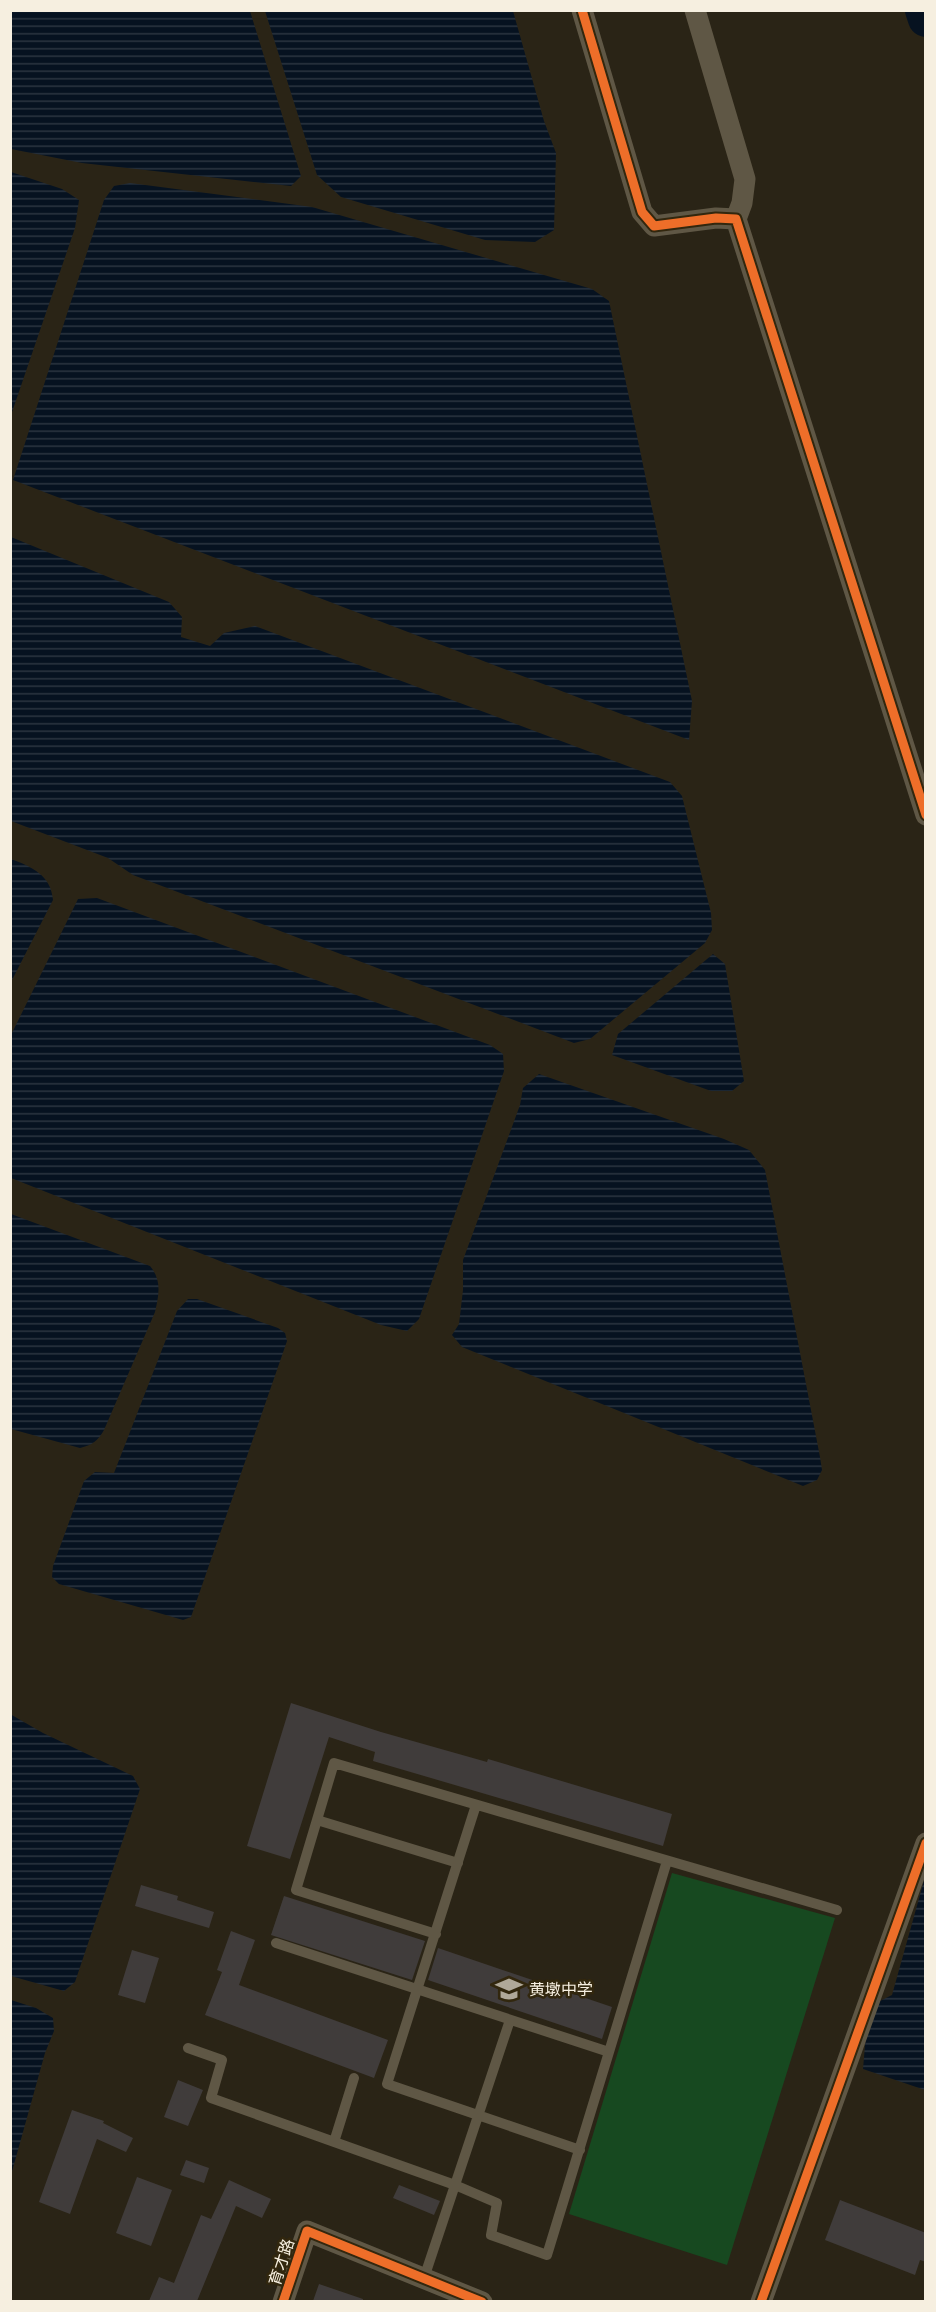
<svg xmlns="http://www.w3.org/2000/svg" width="936" height="2312" viewBox="0 0 936 2312" font-family="Ubuntu,'Noto Sans SC',sans-serif">
<style>
.park{fill:#174920}
.water{fill:url(#water-rules)}
.lines{fill:none;stroke-linecap:round;stroke-linejoin:round}
.river{stroke:#061220;stroke-width:36}
.building{fill:#403c3b}
.service{stroke:#5f5745;stroke-width:10}
.minor{stroke:#5f5745;stroke-width:21}
.cycleway-casing{stroke:#32270e;stroke-width:13}
.cycleway{stroke:#ee6e29;stroke-width:9}
.labels{text-anchor:middle;stroke-width:5;stroke-linejoin:round;paint-order:stroke}
.poi-label{font-size:16px;fill:#f6efe0;stroke:#32270e;text-anchor:start}
.street-label{font-size:16px;fill:#f6efe0;stroke:#32270e}
</style>
<defs>
<pattern id="water-rules" width="6" height="5" patternUnits="userSpaceOnUse" patternTransform="scale(1.5)"><rect width="6" height="5" fill="#061220"/><path d="M0 2.5h6" fill="none" stroke="#2b3540"/></pattern>
</defs>
<rect width="100%" height="100%" fill="#2a2416"/>
<!-- park -->
<path class="park" d="M 672,1873 L 835,1918 L 727,2265 L 569,2214 Z"/>
<!-- water -->
<path class="water" d="M 11,10 L 250,11 L 301,176 L 291,186 L 82,163 L 11,149 Z
M 265,11 L 513,11 L 544,121 L 556,153 L 554,230 L 535,242 L 485,240 L 341,197 L 317,175 Z
M 11,172 L 62,189 L 79,200 L 75,228 L 11,415 Z
M 130,183 L 312,207 L 592,289 L 609,301 L 692,701 L 689,740 L 13,480 L 104,200 L 114,186 Z
M 11,537 L 169,602 L 182,617 L 181,637 L 210,646 L 224,633 L 255,626 L 670,782 L 682,796 L 711,913 L 712,930 L 705,943 L 590,1039 L 574,1043 L 133,875 L 108,858 L 11,821 Z
M 11,859 C 32,867 51,875 53,900 L 11,982 Z
M 97,898 L 490,1045 L 503,1054 L 504,1071 L 419,1319 L 407,1331 L 381,1325 L 11,1178 L 11,1035 L 78,899 Z
M 713,954 L 725,964 L 744,1081 L 732,1091 L 711,1091 L 612,1055 L 618,1034 Z
M 539,1074 L 724,1139 L 749,1150 L 765,1170 L 820,1457 L 822,1470 L 817,1480 L 803,1486 L 462,1347 L 452,1335 L 459,1324 L 463,1290 L 463,1260 L 520,1105 L 523,1088 Z
M 11,1214 L 150,1266 C 162,1280 159,1295 155,1312 L 104,1430 C 98,1441 92,1445 80,1448 L 11,1429 Z
M 188,1299 L 197,1299 L 278,1328 L 285,1333 L 287,1341 L 191,1617 L 183,1620 L 59,1584 L 52,1577 L 53,1566 L 84,1481 L 95,1472 L 114,1473 L 177,1311 Z
M 10,1714 L 43,1733 L 133,1776 L 140,1789 L 75,1982 L 64,1991 L 11,1976 Z
M 925,1877 L 925,2090 L 863,2069 L 866,2034 L 876,2003 L 892,1995 Z
M 11,2000 L 36,2008 L 53,2018 L 54,2031 L 45,2053 L 11,2175 Z"/>
<g class="lines">
<!-- river -->
<path class="river" d="M 923,10 L 926,19"/>
</g>
<!-- building -->
<path class="building" d="M 291,1703 L 381,1732 L 487,1762 L 488,1759 L 672,1814 L 663,1846 L 373,1761 L 375,1752 L 329,1737 L 290,1859 L 247,1846 Z
M 141,1885 L 178,1896 L 177,1900 L 214,1912 L 209,1928 L 135,1906 Z
M 284,1896 L 425,1941 L 412,1980 L 271,1935 Z
M 231,1931 L 255,1940 L 239,1985 L 388,2040 L 374,2078 L 205,2015 L 222,1972 L 217,1970 Z
M 438,1948 L 612,2007 L 602,2039 L 428,1980 Z
M 132,1950 L 159,1958 L 145,2003 L 118,1995 Z
M 178,2080 L 203,2090 L 188,2126 L 164,2117 Z
M 72,2110 L 104,2121 L 103,2123 L 133,2138 L 126,2152 L 97,2139 L 70,2214 L 39,2202 Z
M 186,2160 L 209,2168 L 204,2183 L 180,2175 Z
M 137,2177 L 172,2190 L 151,2246 L 116,2233 Z
M 229,2180 L 271,2199 L 262,2218 L 236,2206 L 197,2301 L 149,2301 L 159,2277 L 174,2283 L 201,2215 L 211,2219 Z
M 399,2185 L 440,2201 L 434,2215 L 393,2198 Z
M 840,2200 L 926,2233 L 926,2262 L 920,2260 L 915,2275 L 825,2240 Z
M 319,2284 L 363,2299 L 363,2301 L 313,2301 Z"/>
<g class="lines">
<!-- service -->
<path class="service" d="M 476,1805 L 387,2084 L 580,2150
M 317,1820 L 458,1863
M 436,1934 L 296,1890 L 334,1763 L 837,1910
M 276,1943 L 609,2052 L 667,1861
M 188,2048 L 222,2060 L 211,2098 L 455,2185 L 497,2203 L 491,2235 L 547,2255 L 609,2052
M 334,2142 L 354,2078
M 424,2278 L 510,2020"/>
<!-- minor -->
<path class="minor" d="M 582,10 L 642,212 L 654,226 L 716,218 L 736,219 L 926,815
M 695,10 L 745,179 L 742,203 L 736,219
M 283,2302 L 307,2231 L 482,2302
M 761,2302 L 926,1843"/>
<defs>
<path id="cycleway" d="M 582,10 L 642,212 L 654,226 L 716,218 L 736,219 L 926,815
M 283,2302 L 307,2231 L 482,2302
M 761,2302 L 926,1843"/>
</defs>
<!-- cycleway casing -->
<use href="#cycleway" class="cycleway-casing"/>
<!-- cycleway -->
<use href="#cycleway" class="cycleway"/>
</g>
<!-- icons -->
<defs>
<symbol id="school-bare" viewBox="-9 -9 18 18"><path d="M0-5L7-2L0 1L-7-2ZM-4 1L0 2.5L4 1V4Q0 6-4 4Z" fill="#afa899" stroke="#32270e" stroke-width="2.5" paint-order="stroke"/></symbol>
</defs>
<g fill-rule="evenodd">
<use href="#school-bare" x="490" y="1970" width="38" height="38"/>
</g>
<g class="labels">
<!-- poi labels -->
<g class="poi-label">
<text x="529" y="1995">黄墩中学</text>
</g>
<!-- street labels -->
<g class="street-label">
<text transform="translate(281 2262) rotate(-72)" y="6">育才路</text>
</g>
</g>
<!-- border -->
<rect width="936" height="2312" fill="none" stroke="#f6efe0" stroke-width="24"/>
</svg>
